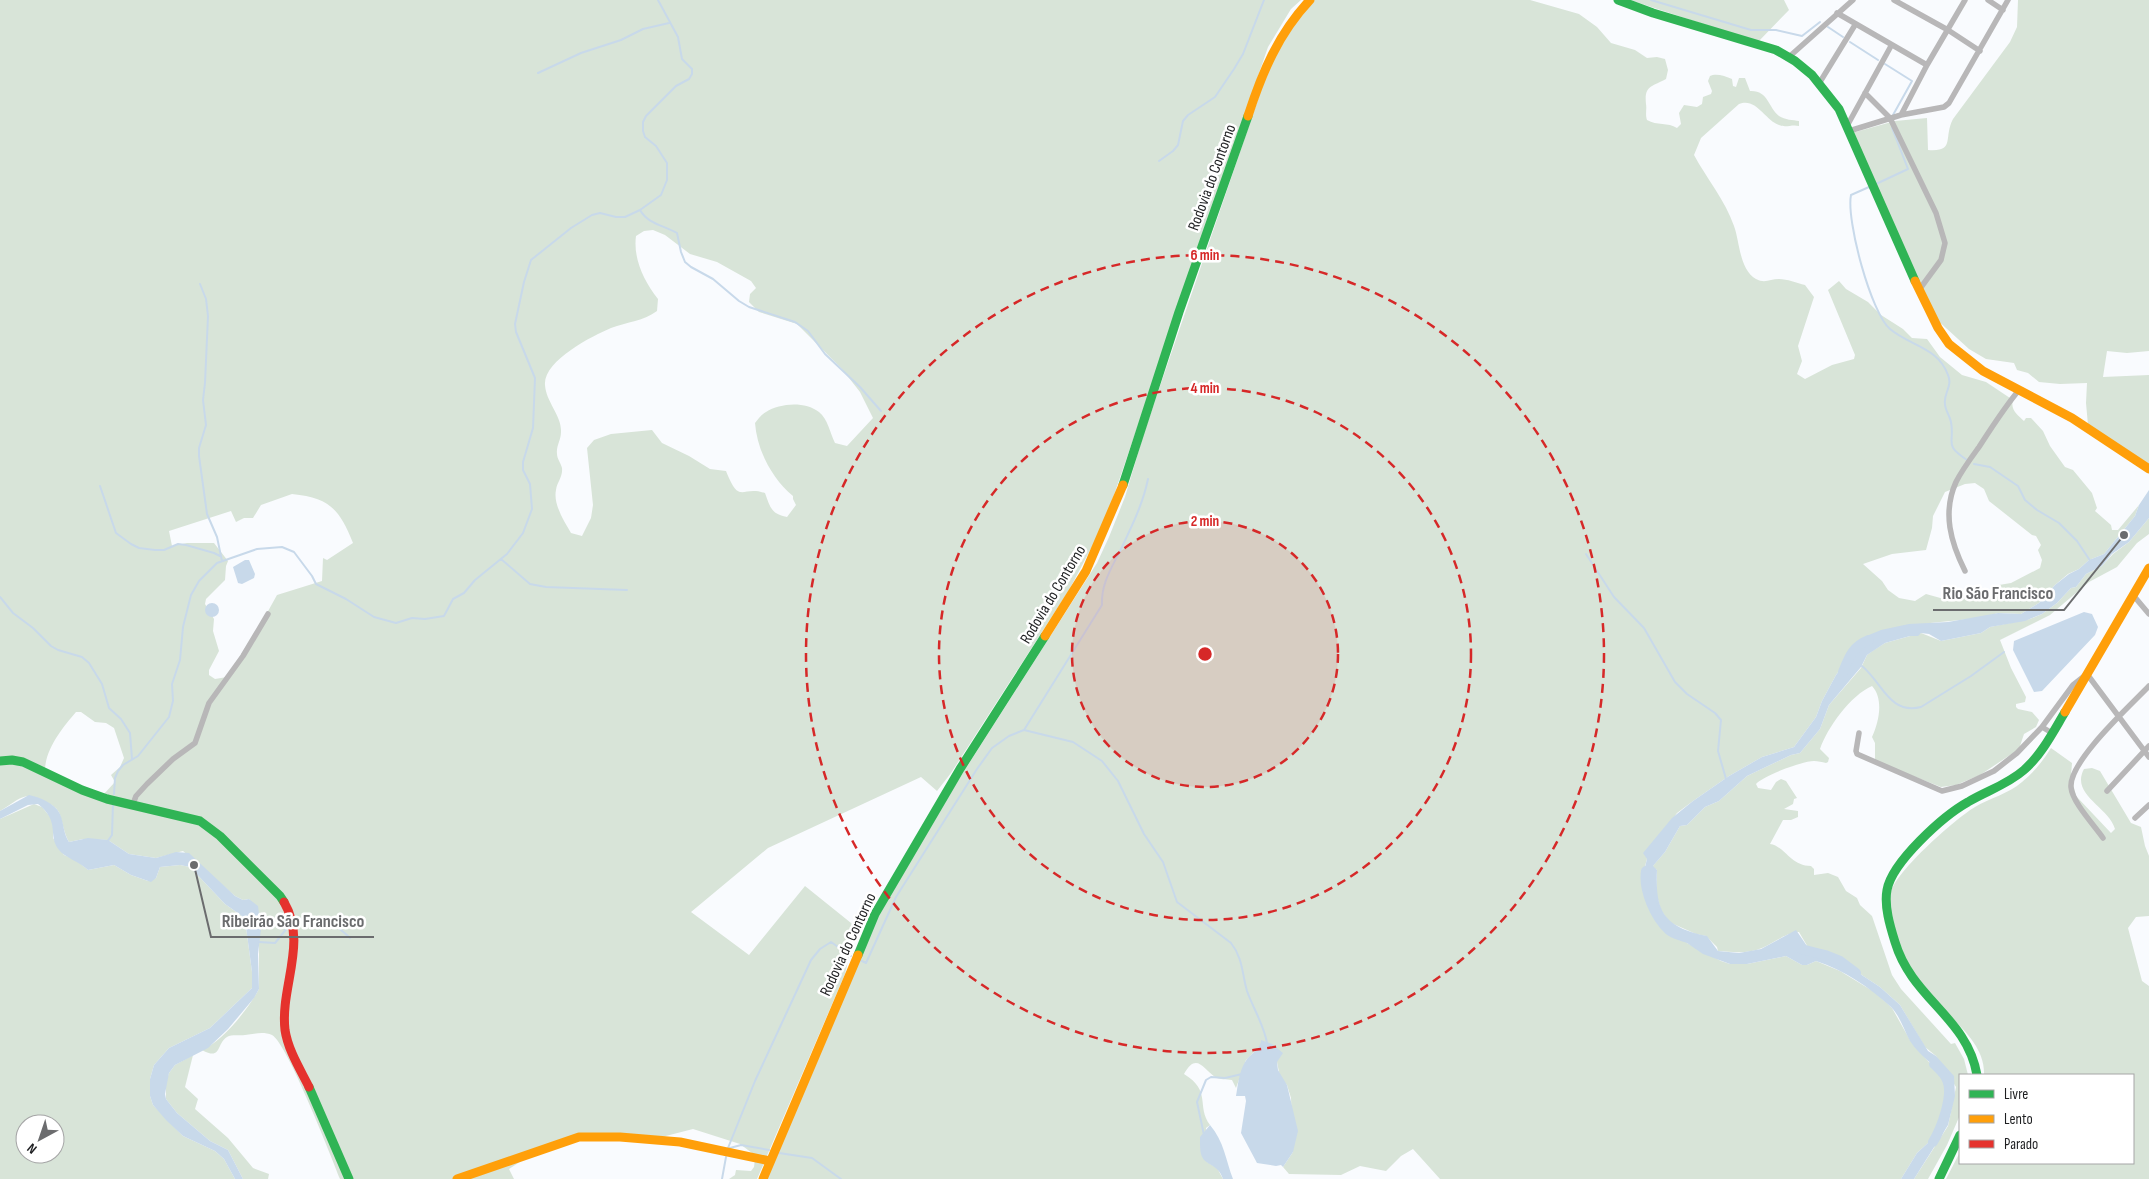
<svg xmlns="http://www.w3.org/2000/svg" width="2149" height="1179" viewBox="0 0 2149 1179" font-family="'Sofia Sans Condensed',sans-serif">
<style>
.green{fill:#d8e4d8;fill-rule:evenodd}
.water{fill:#c8d9ea}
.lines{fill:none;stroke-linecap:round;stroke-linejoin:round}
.stream{stroke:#c8d9ea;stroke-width:2}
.river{stroke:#c8d9ea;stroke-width:10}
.street{stroke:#b8b7b8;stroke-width:5.5}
.fast{stroke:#30b455;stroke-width:9}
.slow{stroke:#ff9f0a;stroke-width:9}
.jam{stroke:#e5322d;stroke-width:9}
.ring{fill:none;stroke:#d62828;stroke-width:2.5;stroke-dasharray:9 6}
.labels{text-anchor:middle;stroke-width:5;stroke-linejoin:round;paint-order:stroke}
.street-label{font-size:16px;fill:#1e1f21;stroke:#fff}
.centre{fill:#d62828;stroke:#fff;stroke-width:2.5}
.ring-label{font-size:15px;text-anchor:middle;font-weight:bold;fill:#d62828;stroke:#fff;stroke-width:5;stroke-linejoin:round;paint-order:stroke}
.leader{fill:none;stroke:#6b6c6e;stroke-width:2}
.callout-dot{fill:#6b6c6e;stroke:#fff;stroke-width:2}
.callout-label{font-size:18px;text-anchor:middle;font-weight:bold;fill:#6b6c6e;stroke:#fff;stroke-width:5;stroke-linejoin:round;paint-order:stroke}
</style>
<rect width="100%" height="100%" fill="#f9fbfe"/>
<!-- green -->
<path class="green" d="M 0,0 L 1301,0 L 1291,9 L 1268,47 L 1104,524 L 1069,590 L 951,773 L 937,791 L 921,777 L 768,848 L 691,912 L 749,955 L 805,886 L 856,927 L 845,974 L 757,1179 L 729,1179 L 735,1175 L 736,1170 L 751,1171 L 754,1167 L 755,1159 L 752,1153 L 740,1144 L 693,1129 L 658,1138 L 605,1135 L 541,1148 L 509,1169 L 514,1179 L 340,1179 C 331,1156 287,1043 272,1035 C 263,1031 254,1034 245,1035 C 240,1036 232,1034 227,1037 C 216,1044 222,1061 202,1050 C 223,1041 249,1008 259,989 L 259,918 L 258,911 L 249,899 L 243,900 L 235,896 L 183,851 L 156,858 L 129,854 L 108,840 L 83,839 L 69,842 C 64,833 63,824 60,815 C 58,808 52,805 46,802 C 23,790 21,799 0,811 ZM 653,230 L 665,235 L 690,254 L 717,262 L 751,281 L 756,288 L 750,294 L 749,302 L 759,312 L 797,324 L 842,369 L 860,392 L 873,418 L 847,446 L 835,443 C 830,433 828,419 819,412 C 805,401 780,403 766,412 C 762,414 758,419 755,423 C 757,450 772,479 793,496 L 793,499 L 796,505 L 787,517 C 771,514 770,507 765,493 C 741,485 740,506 726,471 L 710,469 L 689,456 L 662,443 L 652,430 L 611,434 L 594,440 L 587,448 L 593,505 L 591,518 L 582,536 L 571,533 C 564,521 553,504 556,490 C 557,482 563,477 562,468 C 561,463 557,459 557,454 C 556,446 561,440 561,432 C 562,416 546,402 545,385 C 543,361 592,336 611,328 C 627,322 644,321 657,311 L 658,299 C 644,281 633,259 636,236 L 644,231 ZM 292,494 C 329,498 339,508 353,543 L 327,560 L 323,558 L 322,581 L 277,595 L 267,613 L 227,677 L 215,679 L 209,675 L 209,670 L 219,651 L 213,631 L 214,619 L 205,604 L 206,599 L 225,580 L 226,566 L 228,561 L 214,543 L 187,543 L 172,546 L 169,531 L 231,511 L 236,522 L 244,518 L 253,518 L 261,505 ZM 76,712 L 81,712 L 95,722 L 106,723 L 114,728 L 124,758 L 120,767 L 111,775 L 115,782 L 103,795 L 45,769 C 46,748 63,727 76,712 Z
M 1314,0 L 1530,0 L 1579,14 L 1597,27 L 1611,43 L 1635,50 L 1647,58 L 1657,57 L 1665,59 L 1668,70 L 1666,79 C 1652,87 1644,85 1646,104 C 1647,109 1645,114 1647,120 C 1657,126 1668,122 1677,128 L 1681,124 L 1679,113 L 1684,105 L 1697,107 L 1702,104 L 1703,97 L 1711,94 L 1712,91 L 1708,81 L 1710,76 C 1716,73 1725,76 1732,79 L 1733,86 L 1736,87 L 1739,78 L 1745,78 L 1750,91 C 1768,90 1768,107 1779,116 C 1785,120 1793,120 1799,121 L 1799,126 C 1792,124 1786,128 1779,125 C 1765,120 1756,97 1739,104 L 1701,138 L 1694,155 C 1707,179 1725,200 1734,226 C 1740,242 1739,269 1756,279 C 1765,284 1770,279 1779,279 C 1787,279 1797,283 1805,285 L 1814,297 L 1798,346 L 1802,361 L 1797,374 L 1805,379 L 1832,365 L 1854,359 L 1855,355 L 1828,290 L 1839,281 L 1846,289 L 1868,302 L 1881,315 L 1903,329 L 1912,338 L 1927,339 L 1940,357 L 1962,375 L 1986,382 L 2013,400 C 2010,410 2018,415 2024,421 L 2026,418 L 2031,418 L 2043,431 L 2050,446 L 2065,467 L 2073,470 L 2092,493 L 2097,508 L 2095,511 L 2111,525 L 2112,530 L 2118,530 L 2139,505 L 2135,516 L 2104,554 L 2089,560 L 2079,569 L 2068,574 L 2055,585 L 2039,603 L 2021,614 L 1998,613 L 1980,618 L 1930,623 L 1864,637 L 1836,675 L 1822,701 L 1816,717 L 1794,747 L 1762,757 L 1729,776 L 1693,801 L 1677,813 L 1646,855 L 1647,859 L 1645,866 L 1648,890 L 1657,919 L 1687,943 L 1721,961 L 1730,964 L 1747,964 L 1786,956 L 1802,965 L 1807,965 L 1816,961 L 1840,971 L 1876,993 L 1892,1008 L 1910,1040 L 1934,1068 L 1949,1078 L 1951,1089 L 1941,1127 L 1930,1141 L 1917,1153 L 1901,1179 L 1440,1179 L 1413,1149 L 1401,1156 L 1386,1171 L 1360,1166 L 1341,1175 L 1289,1174 L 1283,1167 L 1293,1152 L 1291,1098 L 1287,1085 L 1280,1077 L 1277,1062 L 1261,1041 L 1261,1045 L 1246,1060 L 1236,1088 L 1232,1080 C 1226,1079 1220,1080 1215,1077 C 1203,1068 1196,1052 1184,1074 C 1212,1091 1196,1106 1210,1125 L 1206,1128 L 1207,1162 L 1217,1168 L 1223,1179 L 766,1179 L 874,923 L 910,856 L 1097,563 L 1109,537 L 1125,497 L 1144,433 L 1265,79 C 1276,51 1290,20 1314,0 ZM 1975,483 L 1984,489 L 1989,501 L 2032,535 L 2036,536 L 2041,545 L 2038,550 L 2042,560 L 2040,568 L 2011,583 L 1999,585 L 1988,594 L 1983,591 C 1971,596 1960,592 1948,594 L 1944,599 L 1926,594 L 1915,601 L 1899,598 L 1888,590 L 1882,581 L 1863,564 L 1892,554 L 1926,550 L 1932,528 L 1933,516 L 1945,492 L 1965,484 Z
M 1630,0 L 1784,0 L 1789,10 L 1758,42 Z
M 2018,0 L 2149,0 L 2149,351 L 2127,353 L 2107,351 L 2103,377 L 2149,375 L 2149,469 L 2088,425 L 2086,403 L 2087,383 L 2060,384 L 2039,382 L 2028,373 L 2017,370 L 2014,363 L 1986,359 L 1969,349 L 1935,318 L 1852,133 L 1895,121 L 1927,118 L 1928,150 C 1956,152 1943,138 1953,119 L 2010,42 L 2017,27 Z
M 2149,518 L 2149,534 L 2137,543 L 2117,567 L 2089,582 L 2050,615 L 2000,640 L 2011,668 L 2026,697 L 2025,702 L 2016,704 L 2016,707 L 2018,709 L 2032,712 L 2039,720 L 2036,727 L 2024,734 L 2019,749 L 1980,775 L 1956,785 L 1941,787 L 1875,761 L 1875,743 L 1872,737 C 1879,722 1884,699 1872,686 C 1851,695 1827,728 1820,749 L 1829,758 L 1828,762 L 1826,763 C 1822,762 1818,761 1814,761 C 1802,761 1763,776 1756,784 L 1758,788 L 1771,790 L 1776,782 L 1781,779 L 1786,781 L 1797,798 L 1794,799 L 1793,804 L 1784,809 L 1798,811 L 1798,817 L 1791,820 L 1783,820 L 1770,844 C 1785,846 1790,866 1811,866 L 1814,869 L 1814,875 L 1828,873 L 1838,877 L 1846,891 L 1857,898 L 1860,905 L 1872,916 L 1892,975 L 1901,989 L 1951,1044 L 1955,1043 L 1964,1059 L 1968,1075 L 1960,1075 L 1960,1115 L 1947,1145 L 1928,1179 L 1914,1179 L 1948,1126 L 1956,1087 L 1936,1056 L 1925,1047 L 1900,1005 L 1880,987 L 1848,966 L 1817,955 L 1809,949 L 1799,932 C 1784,933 1775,943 1762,948 C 1748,954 1733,952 1718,951 L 1717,947 L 1706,936 L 1696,934 L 1669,922 L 1661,910 L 1656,893 L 1657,870 L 1652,867 L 1665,852 L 1680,826 L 1687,825 L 1705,807 L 1719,801 L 1747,776 L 1791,755 L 1800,753 L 1820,729 L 1829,705 L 1861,668 L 1867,655 L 1874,650 L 1885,643 L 1921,633 L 1941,641 L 1981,633 L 1990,627 L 2030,619 L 2042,614 L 2057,603 L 2071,588 L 2076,587 L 2086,574 L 2102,566 L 2113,554 L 2129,542 Z
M 2051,748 L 2072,763 L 2071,776 L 2076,796 L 2111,833 L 2115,829 C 2109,807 2070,795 2084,769 L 2092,768 L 2100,771 L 2131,823 L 2141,827 L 2145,846 L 2149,856 L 2149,916 L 2136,917 L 2128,928 L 2142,981 L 2149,986 L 2149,1179 L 1946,1179 L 1960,1152 L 1960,1163 L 2133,1163 L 2133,1075 L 1984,1075 C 1986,1036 1936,1010 1917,982 C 1900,957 1890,926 1890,896 C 1890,876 1956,818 1975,807 C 1990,798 2008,794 2022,782 C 2034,772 2043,761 2051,748 Z
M 34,804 L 42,807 L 51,818 L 53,823 L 53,838 L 64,855 L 76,860 L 88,870 L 114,865 L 131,875 L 148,881 L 156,878 L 160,867 L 180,865 L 190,867 L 225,904 L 242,916 L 246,927 L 252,972 L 252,988 L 210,1028 L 169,1048 L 154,1065 L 150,1079 L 150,1096 L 153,1105 L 183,1136 L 215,1151 L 224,1159 L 235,1179 L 0,1179 L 0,819 ZM 25,1124 L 55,1124 L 55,1154 L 25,1154 Z
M 193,1055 L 185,1087 L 198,1099 L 195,1109 L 228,1138 L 253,1168 L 269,1174 L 268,1179 L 243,1179 L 228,1150 L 210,1141 L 177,1113 L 166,1099 L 166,1082 L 169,1073 L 175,1065 Z"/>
<!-- water -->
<path class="water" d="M 2149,490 L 2149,518 L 2129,542 L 2112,554 L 2102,566 L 2086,574 L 2076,587 L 2071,588 L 2057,603 L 2042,614 L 2025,621 L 1990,627 L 1981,633 L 1941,641 L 1929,634 L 1921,633 L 1918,636 L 1910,636 L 1885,643 L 1867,655 L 1861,667 L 1829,705 L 1820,729 L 1800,753 L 1791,755 L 1747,776 L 1719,801 L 1705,807 L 1687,825 L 1680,826 L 1665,852 L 1653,866 L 1657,870 C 1655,912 1664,927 1707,936 L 1718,951 L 1739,953 L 1761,949 L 1796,930 L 1809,949 L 1817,955 L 1848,966 L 1880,987 L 1900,1005 L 1928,1051 L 1936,1056 L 1954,1076 L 1955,1096 L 1948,1125 L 1914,1179 L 1901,1179 L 1917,1153 L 1930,1141 L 1941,1127 L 1951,1089 L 1949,1078 C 1935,1066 1920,1056 1910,1041 C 1904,1030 1900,1016 1891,1007 C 1869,987 1844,970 1816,961 L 1807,965 L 1802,965 L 1786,956 L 1747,964 L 1730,964 L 1703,954 L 1687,943 L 1657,919 L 1643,875 L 1647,859 L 1643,853 L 1672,818 L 1693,801 L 1729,776 L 1762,757 L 1794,747 L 1816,717 L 1822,701 L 1836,675 L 1864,637 L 1881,630 L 1909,624 L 1948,622 L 1998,613 L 2021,614 L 2039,603 L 2055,585 L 2069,574 L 2079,569 L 2089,560 L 2104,554 L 2135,516 L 2139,505 Z
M 245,560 L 249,560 L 255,574 L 254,578 L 242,584 L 238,583 L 233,567 Z
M205 610a7 7 0 1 1 14 0a7 7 0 1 1-14 0Z
M 2084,612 L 2092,614 L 2098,627 L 2095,635 L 2042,691 L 2034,692 L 2013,650 L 2014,641 Z
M 29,795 C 39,797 55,803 60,814 C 64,823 63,833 69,842 L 88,838 L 108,840 L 129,854 L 156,858 L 176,852 L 189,853 L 235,896 L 243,900 L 249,899 L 258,906 L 261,929 L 258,954 L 259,989 L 254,998 L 228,1029 L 208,1048 L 175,1065 L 169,1073 L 165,1094 L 166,1099 L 177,1113 L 210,1141 L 228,1150 L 243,1179 L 235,1179 L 224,1159 L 215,1151 L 183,1136 L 166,1120 L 153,1105 L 150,1096 L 150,1079 L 154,1065 L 169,1048 L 210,1028 L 252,988 L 252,972 L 246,927 L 242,916 L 225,904 L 190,867 L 180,865 L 160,867 L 156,878 L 151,882 L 131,875 L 114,865 L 88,870 C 80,862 64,857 59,850 C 47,835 61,822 38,804 L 28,805 L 0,819 L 0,811 Z
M 1261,1040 L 1272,1044 L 1283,1053 L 1277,1062 L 1278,1070 L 1287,1085 L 1298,1131 L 1293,1152 L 1283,1167 L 1281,1165 L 1276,1166 L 1257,1163 L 1241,1133 L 1246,1101 L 1245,1096 L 1236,1096 C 1238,1084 1239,1070 1247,1059 C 1252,1053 1261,1048 1261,1040 Z
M 1210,1125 C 1224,1141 1226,1161 1233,1179 L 1223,1179 C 1218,1163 1204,1166 1201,1154 C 1200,1150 1200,1143 1200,1137 Z"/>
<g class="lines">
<!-- stream -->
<path class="stream" d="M 1651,0 L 1751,30 L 1776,30 L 1802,36 L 1820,22
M 1828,27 L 1843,37
M 1850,42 L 1878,60
M 1885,64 L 1912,81 L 1893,115
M 538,73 L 581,53 L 621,40 L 643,29 L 669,23
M 1159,161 L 1173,151 L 1178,145 L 1183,121 L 1188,115 L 1215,97 L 1234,69 L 1243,54 L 1264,0
M 1876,184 L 1908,169 L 1892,128
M 1869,187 L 1851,195 C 1846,220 1871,313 1890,329 C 1910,346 1938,347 1948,375 C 1953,386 1943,394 1945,404 C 1945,410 1950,416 1951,422 C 1955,444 1943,444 1967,460
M 640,210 C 648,224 663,225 677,233 L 681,252 L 685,262 L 691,267 L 713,279 L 739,301 L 749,307 L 795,322 L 808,331 L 825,354 L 860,387 L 881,411
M 200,284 L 206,299 L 208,316 L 205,383 L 203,400 L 206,425 L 199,448 L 199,456 L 207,514 L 217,537 L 222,561
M 1974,464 L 1990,467 L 2018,486 L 2025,500 L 2037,510 L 2059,523 L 2077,541 L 2091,562
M 100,486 L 116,533 L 131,544 L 139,548 L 155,550 L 164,550 L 178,544 L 186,545 L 214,553 L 220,556
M 1586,554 L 1614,597 L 1644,628 L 1675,682 L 1687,694 L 1715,713 L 1721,720 L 1718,751 L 1726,779
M 501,559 L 530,584 L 546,587 L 627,590
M 0,597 L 13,613 L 33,628 L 51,646 L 58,650 L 82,657 L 89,663 L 102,684 L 109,708 L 121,719 L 130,733 L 132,759
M 1862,666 C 1882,682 1889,715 1921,707 L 1971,676 L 2004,652
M 1024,730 L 1102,605 C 1101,584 1111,569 1120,551 C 1131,528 1143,504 1148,479
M 114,794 L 115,778 L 118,771 L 123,765 L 138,756 L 169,717 L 173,701 L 172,684 L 180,660 L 183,627 L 191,595 L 199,581 L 217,563 L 257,549 L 282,547 L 294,552 L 312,576 L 316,584 L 346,599 L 374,617 L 396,623 L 412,618 L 425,619 L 444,616 L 453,599 L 464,593 L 475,580 L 507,554 L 523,533 L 532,509 L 530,484 L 523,470 L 523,462 L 533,428 L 535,378 L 516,332 L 515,324 L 524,282 L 531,260 L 571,228 L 592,215 L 600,213 L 616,217 L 625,217 L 640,210 L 661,195 L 667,180 L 667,163 L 656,146 L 645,137 L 643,131 L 643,122 L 646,116 L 676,86 L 689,79 L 692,74 L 692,69 L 682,59 L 678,37 L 658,0
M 107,842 L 112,835 L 113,803
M 294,922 C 315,911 335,923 350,938
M 259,942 L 275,943 L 288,927
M 860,960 L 866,963 L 896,897 L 977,769 L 992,748 L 1009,736 L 1024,730 L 1073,742 L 1102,761 L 1118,781 L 1144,834 L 1163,862 L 1177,902 L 1231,943 C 1243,958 1242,974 1247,991 C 1253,1008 1264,1025 1267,1043
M 1204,1135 L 1197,1102 L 1206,1080 L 1211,1077 L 1225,1078 L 1242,1074
M 728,1148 L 755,1081 L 811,960 L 820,949 L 831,942 L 851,956
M 730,1148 L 741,1145 L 769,1150
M 779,1153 L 812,1158 L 841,1179
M 722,1179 L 726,1157"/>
<!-- river -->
<path class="river" d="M 1843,672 C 1849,657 1853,646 1869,640
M 1646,871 C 1643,890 1655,917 1669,930 C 1674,934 1682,936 1688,938
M 1801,949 L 1825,955 L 1840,961 L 1856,973
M 1933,1142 C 1941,1129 1954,1095 1947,1080 C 1945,1074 1939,1069 1934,1064"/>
<!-- street -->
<path class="street" d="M 1894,0 L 1948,30 L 1980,51
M 1988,0 L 2003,10
M 1837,13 L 1927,65
M 1790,56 L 1853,0
M 1820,82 L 1855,25
M 1865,93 L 1890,118 L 1936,213 L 1945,243 L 1941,260 L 1919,290
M 1901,115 L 1927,65 L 1965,0
M 1847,126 L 1891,46
M 1849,131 L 1901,115 L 1944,107 L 1949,103 L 2008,0
M 1965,571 C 1951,543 1942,513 1956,482 C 1962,470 1971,458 1979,447 C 1992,427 2004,408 2019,390
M 2133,595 L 2149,614
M 2042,727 L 2073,685 L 2087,674 L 2149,757
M 1859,733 L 1856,751 L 1857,754 L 1942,791 L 1962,786 L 1994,771 L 2017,753 L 2042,727 L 2052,733
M 2107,791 L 2149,746
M 133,804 L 136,796 L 147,784 L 173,759 L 195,743 L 209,703 L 243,656 L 268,614
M 2135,818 L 2149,805
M 2103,838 C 2094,825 2072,802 2071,787 C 2069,761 2131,705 2149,686"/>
<!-- fast -->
<path class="fast" d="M 1618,0 L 1653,13 L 1776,50 L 1795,61 L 1812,75 L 1839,109 L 1915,281
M 1123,485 L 1179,312 L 1248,116
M 0,761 L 12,760 L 23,762 L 82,790 L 107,799 L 200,821 L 220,836 L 280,896 L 284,902
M 858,955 L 875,914 L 960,769 L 1045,636
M 1977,1075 C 1967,1017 1912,999 1895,942 C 1890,926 1884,906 1887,890 C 1892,862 1943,816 1968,802 C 1986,791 2007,785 2024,770 C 2042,754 2053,732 2065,712
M 309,1087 L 349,1179
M 1939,1179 L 1960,1135"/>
<!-- slow -->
<path class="slow" d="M 1248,116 C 1262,73 1278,34 1310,0
M 1915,281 L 1938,328 L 1949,344 L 1983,371 L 2072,418 L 2149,469
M 1045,636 L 1086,571 L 1123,485
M 2065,712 L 2149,568
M 457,1179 L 579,1137 L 620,1137 L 680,1142 L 770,1161
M 763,1179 L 858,955"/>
<!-- jam -->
<path class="jam" d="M 284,902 C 308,943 280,987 285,1030 C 288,1050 300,1069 309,1087"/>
</g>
<!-- distance rings -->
<circle cx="1205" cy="654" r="133" fill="#d62828" fill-opacity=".12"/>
<g class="ring">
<circle cx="1205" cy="654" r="133"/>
<circle cx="1205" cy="654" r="266"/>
<circle cx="1205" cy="654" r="399"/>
</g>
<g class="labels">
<!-- street labels -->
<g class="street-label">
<text transform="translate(1211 177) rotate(-70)" y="6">Rodovia do Contorno</text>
<text transform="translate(1052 594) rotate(-59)" y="6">Rodovia do Contorno</text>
<text transform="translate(847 944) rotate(-65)" y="6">Rodovia do Contorno</text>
</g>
</g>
<circle cx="1205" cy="654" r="8" class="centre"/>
<g class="ring-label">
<text x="1205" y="260">6 min</text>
<text x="1205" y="393">4 min</text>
<text x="1205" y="526">2 min</text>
</g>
<!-- callouts -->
<path class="leader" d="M2124 535L2064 610H1933M194 865L211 937H374"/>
<g class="callout-dot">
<circle cx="2124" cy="535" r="5"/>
<circle cx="194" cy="865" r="5"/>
</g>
<g class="callout-label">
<text x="1998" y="599">Rio São Francisco</text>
<text x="293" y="927">Ribeirão São Francisco</text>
</g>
<!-- legend -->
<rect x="1959" y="1074" width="175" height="90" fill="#ffffff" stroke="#a5a5a6"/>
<rect x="1969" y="1090" width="25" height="8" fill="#30b455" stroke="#a5a5a6"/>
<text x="2004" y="1099" font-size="15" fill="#1e1f21">Livre</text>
<rect x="1969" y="1115" width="25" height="8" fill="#ff9f0a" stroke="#a5a5a6"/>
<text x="2004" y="1124" font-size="15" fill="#1e1f21">Lento</text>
<rect x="1969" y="1140" width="25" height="8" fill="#e5322d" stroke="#a5a5a6"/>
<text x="2004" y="1149" font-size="15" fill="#1e1f21">Parado</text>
<!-- north arrow -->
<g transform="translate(40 1139) rotate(220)"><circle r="24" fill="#ffffff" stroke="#a5a5a6"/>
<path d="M0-4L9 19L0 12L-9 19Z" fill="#6b6c6e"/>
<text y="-8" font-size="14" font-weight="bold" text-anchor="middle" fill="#1e1f21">N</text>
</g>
</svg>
